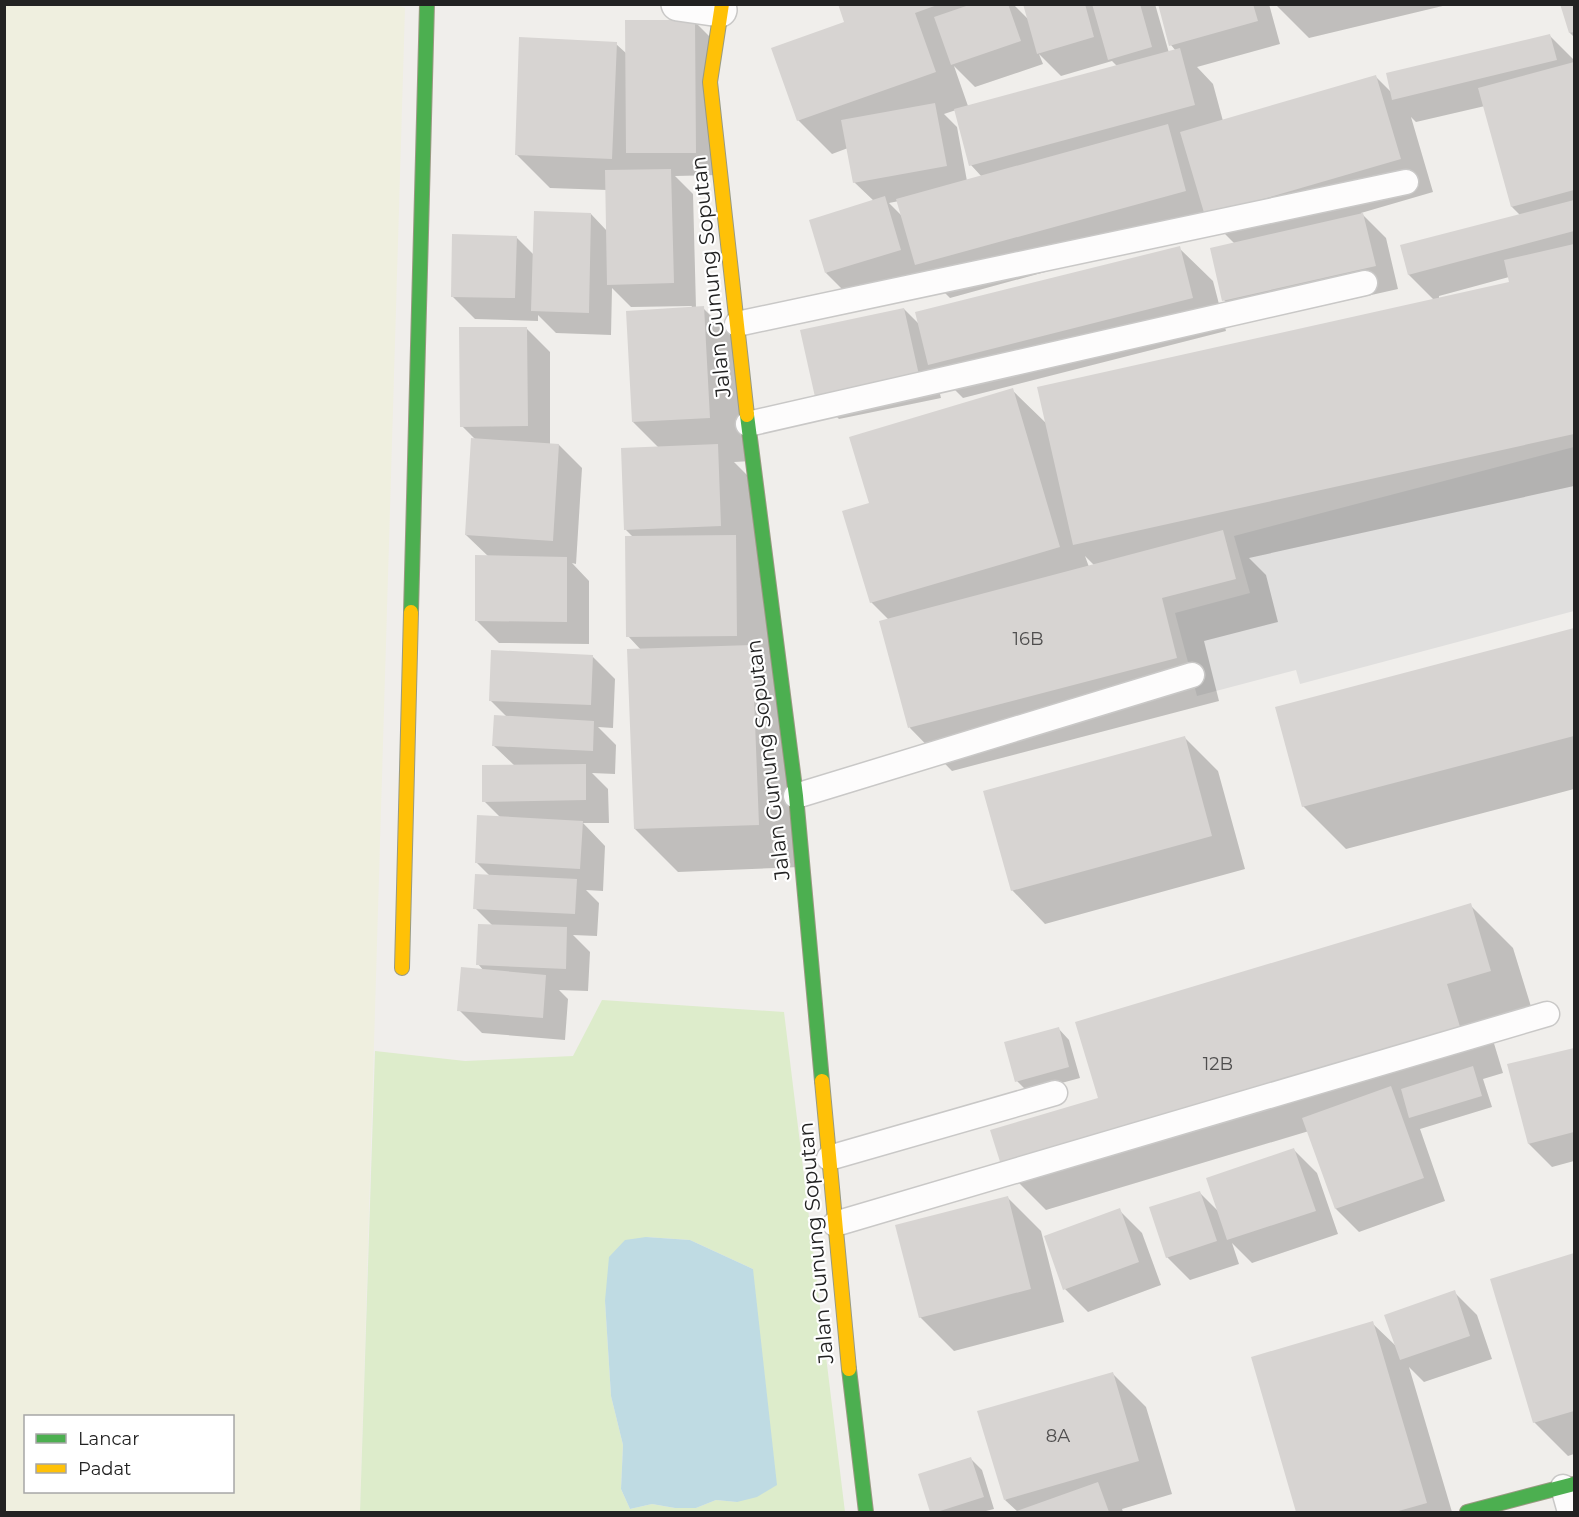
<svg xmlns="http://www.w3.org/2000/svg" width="1579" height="1517" viewBox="0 0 1579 1517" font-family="Montserrat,sans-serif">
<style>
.farmland{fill:#efefdf;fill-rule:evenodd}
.grass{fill:#ddeccb;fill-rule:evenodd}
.parking{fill:#e0dfde}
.water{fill:#bfdbe3}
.shadow{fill:#0003;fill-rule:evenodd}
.building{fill:#d7d4d2}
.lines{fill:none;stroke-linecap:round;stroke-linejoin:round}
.lane-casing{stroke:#c9c8c7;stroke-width:27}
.street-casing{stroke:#c9c8c7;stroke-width:36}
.fast-casing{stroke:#999a82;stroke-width:16}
.slow-casing{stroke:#999a82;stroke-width:16}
.lane{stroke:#fdfcfc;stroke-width:24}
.street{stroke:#fdfcfc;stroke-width:33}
.fast{stroke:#4caf50;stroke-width:14}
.slow{stroke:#ffc107;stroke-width:14}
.labels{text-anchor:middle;stroke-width:4.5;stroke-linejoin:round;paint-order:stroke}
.number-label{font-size:18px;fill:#4f4e4e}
.street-label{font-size:21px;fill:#222;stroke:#fff}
</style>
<rect width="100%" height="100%" fill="#f0eeeb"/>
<!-- farmland -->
<path class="farmland" d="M 5,5 L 397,5 L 405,8 L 360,1512 L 5,1512 ZM 26,1416 L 232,1416 L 232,1492 L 26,1492 Z"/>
<!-- grass -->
<path class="grass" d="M 602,1000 L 784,1012 L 845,1512 L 360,1512 L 375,1051 L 465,1061 L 573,1056 ZM 646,1237 L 690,1240 L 753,1269 L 737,1502 L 716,1500 L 696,1508 L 675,1508 L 652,1504 L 630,1509 L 621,1489 L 623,1445 L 611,1396 L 605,1301 Z"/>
<!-- parking -->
<path class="parking" d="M 1574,447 L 1574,611 L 1300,684 L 1296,670 L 1197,696 L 1175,613 L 1250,593 L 1234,536 Z"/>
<!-- water -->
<path class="water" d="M 646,1237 L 690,1240 L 753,1269 L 777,1485 L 757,1497 L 737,1502 L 716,1500 L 696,1508 L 675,1508 L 652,1504 L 630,1509 L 621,1489 L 623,1445 L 611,1396 L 605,1301 L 609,1257 L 625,1240 Z"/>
<!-- shadow -->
<path class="shadow" d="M 840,4 L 1013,4 L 1029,20 L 1024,4 L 1155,4 L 1169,53 L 1176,51 L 1171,45 L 1159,4 L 1269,4 L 1280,44 L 1197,67 L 1213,84 L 1223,121 L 1376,77 L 1392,93 L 1550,36 L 1573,59 L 1574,63 L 1574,486 L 1249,558 L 1266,575 L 1278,622 L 1204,641 L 1219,701 L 952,771 L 910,728 L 881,622 L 889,620 L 871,602 L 871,504 L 1012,390 L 1047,424 L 1434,300 L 1409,275 L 1402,247 L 1521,216 L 1512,207 L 1485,106 L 1416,122 L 1411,117 L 1433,192 L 1361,213 L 1386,238 L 1398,289 L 1247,323 L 1224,300 L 1235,244 L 1216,225 L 950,298 L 924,272 L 849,296 L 826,273 L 874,201 L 854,182 L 848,148 L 832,154 L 798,120 L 846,23 ZM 1039,54 L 1061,76 L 1112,61 L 1118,67 L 968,106 L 954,66 L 975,87 L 1043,64 ZM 956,110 L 971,165 L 982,177 L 967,181 L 957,127 L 944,114 ZM 899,201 L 903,217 L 889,203 ZM 1509,277 L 1510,283 L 1439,299 L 1439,296 ZM 1085,556 L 1095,566 L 1089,567 Z
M 1275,4 L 1451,4 L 1309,38 Z
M 1562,4 L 1574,4 L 1574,37 L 1570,33 Z
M 695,22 L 718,45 L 718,175 L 675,176 L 693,194 L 696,308 L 703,308 L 746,351 L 752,461 L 734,462 L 760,488 L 801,867 L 678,872 L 635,829 L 642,651 L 628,636 L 634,538 L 626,530 L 659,448 L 633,422 L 692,306 L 631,307 L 612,288 L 611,335 L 556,333 L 538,315 L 538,321 L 475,319 L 452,296 L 516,237 L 534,255 L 591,214 L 607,231 L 607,190 L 550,188 L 516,154 L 616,44 L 627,54 Z
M 1179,248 L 1213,281 L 1226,331 L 963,398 L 934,369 L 941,398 L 839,419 L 816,396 L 904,309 L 920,325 Z
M 527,329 L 550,352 L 550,445 L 559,445 L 582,468 L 576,564 L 572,563 L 589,581 L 589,644 L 499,643 L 476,620 L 489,557 L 466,535 L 475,439 L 462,426 Z
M 1574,630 L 1574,789 L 1346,849 L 1303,806 L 1277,708 Z
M 592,656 L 615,679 L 613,728 L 598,727 L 616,745 L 615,774 L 592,773 L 608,789 L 609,823 L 583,823 L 605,846 L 603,891 L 586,890 L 599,903 L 597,936 L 573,935 L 590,952 L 588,991 L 559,990 L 568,999 L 565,1040 L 482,1033 L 459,1010 L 484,971 L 478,964 L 493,926 L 475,908 L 490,876 L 477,863 L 501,818 L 484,801 L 515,766 L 494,746 L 507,717 L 490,700 Z
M 1184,737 L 1218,771 L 1245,869 L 1045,924 L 1012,890 Z
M 1470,905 L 1513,948 L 1533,1013 L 1489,1027 L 1503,1073 L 1483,1079 L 1492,1107 L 1420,1129 L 1445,1201 L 1359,1232 L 1336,1209 L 1309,1131 L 1046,1210 L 1003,1167 L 1100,1099 Z
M 1058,1028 L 1069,1040 L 1080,1078 L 1028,1092 L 1017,1081 Z
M 1574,1049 L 1574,1161 L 1552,1167 L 1529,1144 L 1509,1065 Z
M 1294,1150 L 1317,1173 L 1338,1234 L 1252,1263 L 1232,1243 L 1239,1264 L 1190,1280 L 1167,1257 L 1200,1193 L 1219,1212 Z
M 1007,1197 L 1041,1231 L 1064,1322 L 954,1351 L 920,1317 Z
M 1119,1210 L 1142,1233 L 1161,1285 L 1088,1312 L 1065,1289 Z
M 1574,1255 L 1574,1454 L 1568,1456 L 1534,1422 L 1492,1280 Z
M 1454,1292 L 1477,1315 L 1492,1359 L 1424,1382 L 1409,1367 L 1452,1512 L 1298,1512 L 1252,1358 L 1372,1323 L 1397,1347 Z
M 1113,1374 L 1146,1407 L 1172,1494 L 1122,1509 L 1123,1512 L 1018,1512 L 1005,1500 Z
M 970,1458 L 982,1470 L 994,1509 L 982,1512 L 932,1512 L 920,1475 Z"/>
<!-- building -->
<path class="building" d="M 838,4 L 940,4 L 915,13 L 936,72 L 797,121 L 771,48 L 844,22 Z
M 972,4 L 1008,4 L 1021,41 L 951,65 L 934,17 Z
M 1023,4 L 1085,4 L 1094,37 L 1037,54 Z
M 1092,4 L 1140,4 L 1152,47 L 1108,60 Z
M 1158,4 L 1253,4 L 1258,21 L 1169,46 Z
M 1560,4 L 1574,4 L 1574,32 L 1569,33 Z
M 625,20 L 695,20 L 696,153 L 626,153 Z
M 1550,34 L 1557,60 L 1392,100 L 1386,73 Z
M 519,37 L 617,42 L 612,159 L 515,155 Z
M 1180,48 L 1195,105 L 969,166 L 954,109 Z
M 1574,62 L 1574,190 L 1511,207 L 1478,88 Z
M 1376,75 L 1401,159 L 1205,216 L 1180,132 Z
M 935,103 L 947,166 L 853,183 L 841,120 Z
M 1168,124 L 1186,191 L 915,265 L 896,199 Z
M 671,169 L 674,283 L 607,285 L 605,170 Z
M 885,196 L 901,250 L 825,273 L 809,220 Z
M 1574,200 L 1574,231 L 1408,275 L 1400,245 Z
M 534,211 L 591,213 L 589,313 L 531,311 Z
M 1363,213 L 1376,266 L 1222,301 L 1210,248 Z
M 452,234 L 517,236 L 515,298 L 451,297 Z
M 1574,244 L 1574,434 L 1073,545 L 1037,387 L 1509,282 L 1504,260 Z
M 1180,246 L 1193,298 L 928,365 L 915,312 Z
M 704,306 L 710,418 L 632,422 L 626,311 Z
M 904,308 L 919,375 L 815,397 L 800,330 Z
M 459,327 L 527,327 L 528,426 L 460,427 Z
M 1013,388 L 1060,547 L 870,603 L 842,511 L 869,503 L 849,437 Z
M 471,438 L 559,444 L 553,541 L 465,535 Z
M 718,444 L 721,526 L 624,530 L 621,448 Z
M 1223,530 L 1236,579 L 1162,598 L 1177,658 L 908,728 L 879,621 Z
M 736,535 L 737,636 L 626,637 L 625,536 Z
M 475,555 L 567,557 L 567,622 L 475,621 Z
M 1574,628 L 1574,736 L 1302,807 L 1275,707 Z
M 752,645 L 759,825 L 634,829 L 627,649 Z
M 491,650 L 593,655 L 591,705 L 489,701 Z
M 494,715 L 594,721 L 593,751 L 492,746 Z
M 1185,736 L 1212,836 L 1011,891 L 983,791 Z
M 586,764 L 586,800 L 482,802 L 482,765 Z
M 477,815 L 583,821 L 580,869 L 475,863 Z
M 475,874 L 577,879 L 575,914 L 473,909 Z
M 1471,903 L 1491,971 L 1447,984 L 1461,1030 L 1002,1168 L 990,1130 L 1098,1098 L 1075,1022 Z
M 478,924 L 567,927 L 566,969 L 476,965 Z
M 461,967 L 546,975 L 543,1018 L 457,1011 Z
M 1059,1027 L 1069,1067 L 1015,1082 L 1004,1042 Z
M 1574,1048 L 1574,1132 L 1528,1144 L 1507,1064 Z
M 1473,1066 L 1482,1096 L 1409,1118 L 1401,1089 Z
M 1391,1086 L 1424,1178 L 1335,1209 L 1302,1118 Z
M 1294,1148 L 1316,1211 L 1227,1240 L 1206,1178 Z
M 1200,1191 L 1217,1241 L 1166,1258 L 1149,1207 Z
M 1008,1196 L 1031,1289 L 919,1318 L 895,1225 Z
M 1120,1208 L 1139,1262 L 1063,1290 L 1044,1236 Z
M 1574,1253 L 1574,1411 L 1533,1423 L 1490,1279 Z
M 1455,1290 L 1470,1336 L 1400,1360 L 1384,1315 Z
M 1373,1321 L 1427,1503 L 1395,1512 L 1296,1512 L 1251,1357 Z
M 1113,1372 L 1139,1461 L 1004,1500 L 977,1411 Z
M 971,1457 L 984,1497 L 937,1512 L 930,1512 L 918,1474 Z
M 1098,1482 L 1109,1512 L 1014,1512 Z"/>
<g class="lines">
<defs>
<path id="lane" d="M 737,324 L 1406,182
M 748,424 L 1365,283
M 796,796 L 1192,675
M 829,1158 L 1055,1093
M 835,1224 L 1547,1014
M 1563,1487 L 1570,1512"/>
<path id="street" d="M 678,4 L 720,10"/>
<path id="fast" d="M 747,415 L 796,796 L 822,1081
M 411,612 L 427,4
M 849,1369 L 866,1512
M 1467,1512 L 1574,1484"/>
<path id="slow" d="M 722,4 L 710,82 L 747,415
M 402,968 L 411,612
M 822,1081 L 849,1369"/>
</defs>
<!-- lane casing -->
<use href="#lane" class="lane-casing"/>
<!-- street casing -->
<use href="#street" class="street-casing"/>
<!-- fast casing -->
<use href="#fast" class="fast-casing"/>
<!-- slow casing -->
<use href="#slow" class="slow-casing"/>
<!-- lane -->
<use href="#lane" class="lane"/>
<!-- street -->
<use href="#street" class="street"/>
<!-- fast -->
<use href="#fast" class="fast"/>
<!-- slow -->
<use href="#slow" class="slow"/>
</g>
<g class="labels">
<!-- number labels -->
<g class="number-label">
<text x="1028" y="645">16B</text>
<text x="1218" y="1070">12B</text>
<text x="1058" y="1442">8A</text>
</g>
<!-- street labels -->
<g class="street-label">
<text transform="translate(711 277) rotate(-96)" y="7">Jalan Gunung Soputan</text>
<text transform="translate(768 760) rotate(-97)" y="7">Jalan Gunung Soputan</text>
<text transform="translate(816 1243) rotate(-95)" y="7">Jalan Gunung Soputan</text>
</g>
</g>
<!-- border -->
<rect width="1579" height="1517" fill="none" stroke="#222222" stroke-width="12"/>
<!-- legend -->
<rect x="24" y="1415" width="210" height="78" fill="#ffffff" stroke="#a7a7a7" stroke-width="1.5"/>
<rect x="36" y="1434" width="30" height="9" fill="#4caf50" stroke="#a7a7a7" stroke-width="1.5"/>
<text x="78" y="1445" font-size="18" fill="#222222">Lancar</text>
<rect x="36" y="1464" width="30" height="9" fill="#ffc107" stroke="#a7a7a7" stroke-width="1.5"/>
<text x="78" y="1475" font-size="18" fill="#222222">Padat</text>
</svg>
